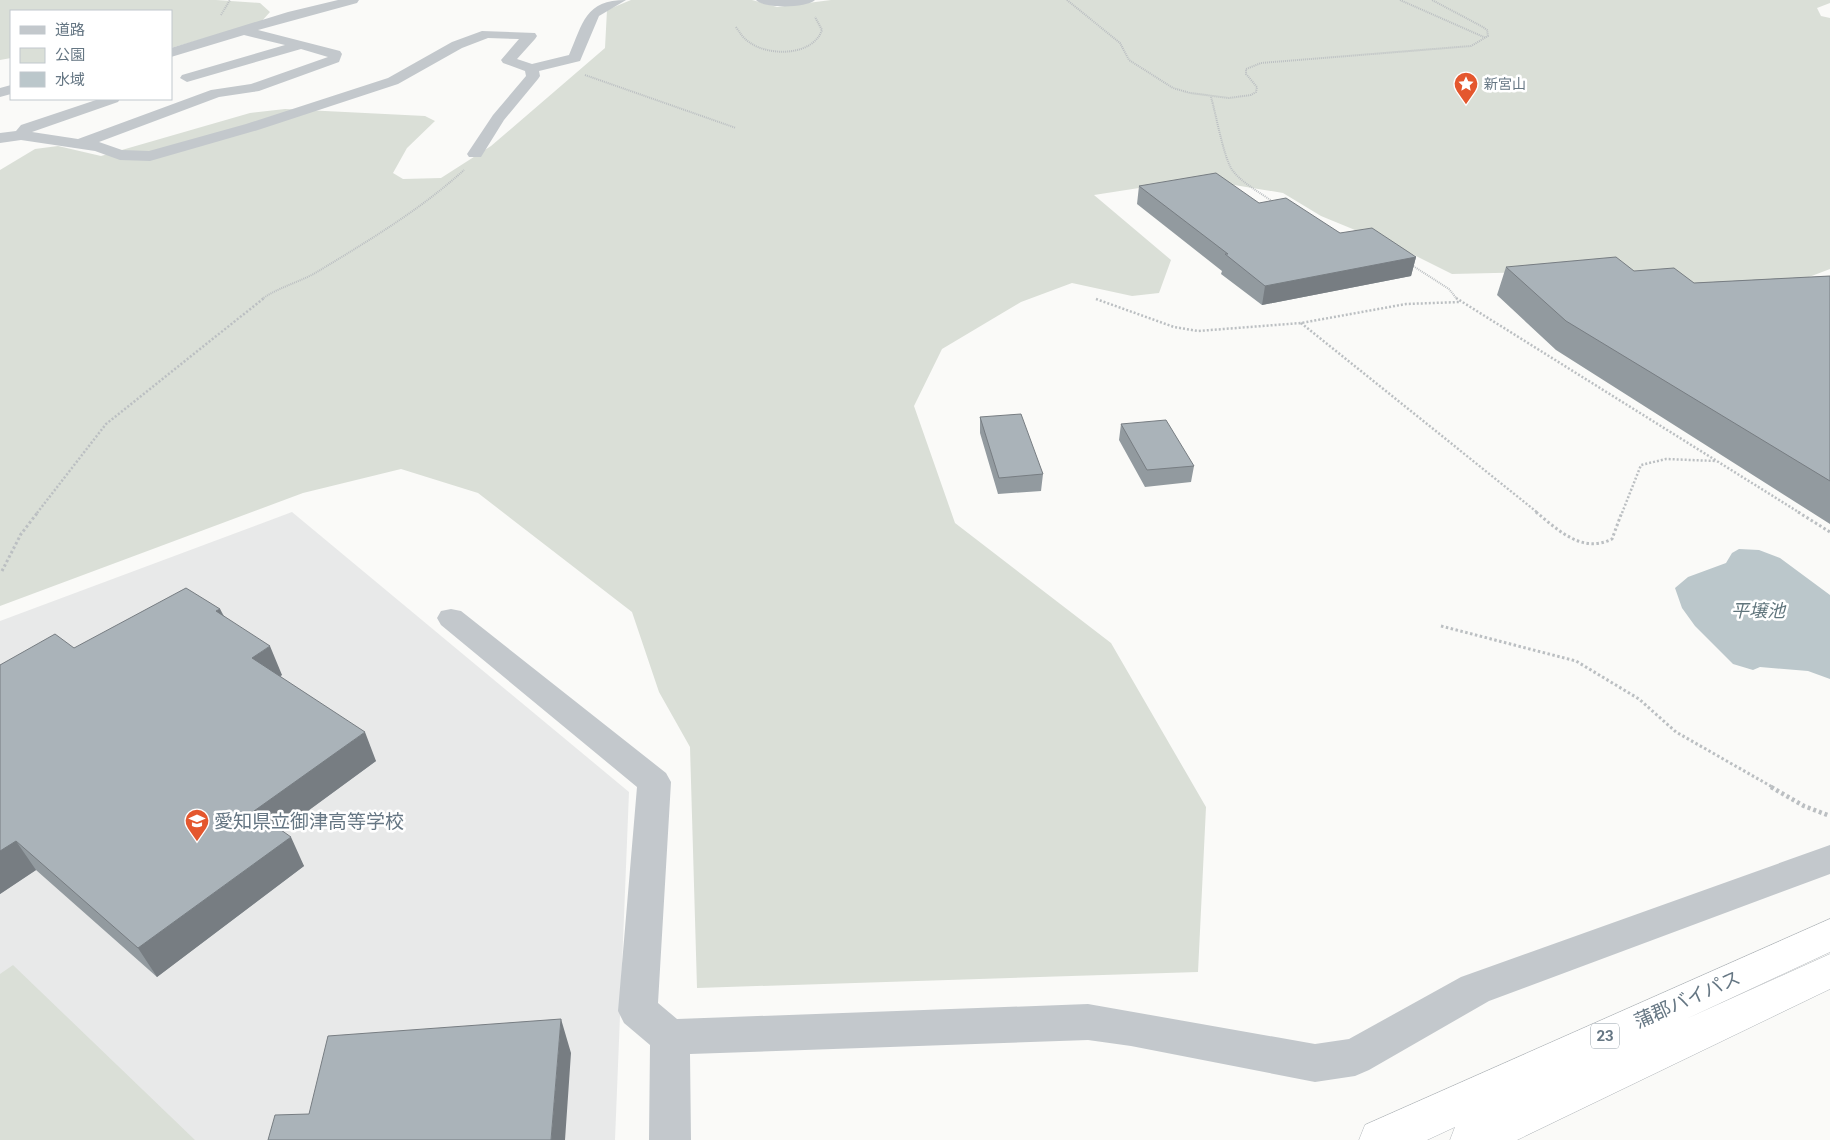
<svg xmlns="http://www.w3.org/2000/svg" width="1830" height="1140" viewBox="0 0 1830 1140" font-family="Roboto,'Noto Sans JP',sans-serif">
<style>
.built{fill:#e8e9e9}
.green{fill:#dadfd7}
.water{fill:#bbc7cb}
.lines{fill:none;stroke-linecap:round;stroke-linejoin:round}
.trunk-casing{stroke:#b4b9bd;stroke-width:1}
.path-far3{stroke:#bbbfc2;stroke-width:2;stroke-dasharray:1 1;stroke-linecap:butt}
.path-far2{stroke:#bbbfc2;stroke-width:2.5;stroke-dasharray:2 2;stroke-linecap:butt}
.path-far1{stroke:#bbbfc2;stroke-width:3;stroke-dasharray:2.5 2.5;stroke-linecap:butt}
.path{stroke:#bbbfc2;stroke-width:4.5;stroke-dasharray:3 3;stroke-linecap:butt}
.minor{fill:#c3c8cc;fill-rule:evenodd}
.trunk{fill:#fff;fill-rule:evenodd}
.wall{fill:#929a9f}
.shaded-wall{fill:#777d82}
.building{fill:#aab3b9;stroke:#777d82}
.labels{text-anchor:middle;stroke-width:5;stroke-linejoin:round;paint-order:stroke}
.far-poi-label{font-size:14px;fill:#657683;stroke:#fff;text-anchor:start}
.shield{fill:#fff;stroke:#939fa8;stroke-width:1}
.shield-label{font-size:15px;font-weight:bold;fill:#657683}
.water-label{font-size:18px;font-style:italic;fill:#60757c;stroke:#fff}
.near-poi-label{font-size:19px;fill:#657683;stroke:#fff;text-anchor:start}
.near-street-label{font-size:19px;fill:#657683;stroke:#fff}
</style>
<rect width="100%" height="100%" fill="#fafaf8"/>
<!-- built -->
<path class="built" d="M 292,512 L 629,792 L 615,1140 L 0,1140 L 0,621 Z"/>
<!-- green -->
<path class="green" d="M 0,0 L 216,0 L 260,3 L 270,12 L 261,22 L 171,48 L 171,11 L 11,11 L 11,58 L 0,60 Z
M 631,0 L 752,0 L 777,7 L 831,0 L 1830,0 L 1830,3 L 1817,8 L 1821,16 L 1830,18 L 1830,269 L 1775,290 L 1706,291 L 1575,271 L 1452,274 L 1406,251 L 1321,216 L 1283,193 L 1222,183 L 1184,181 L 1094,195 L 1171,260 L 1159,293 L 1132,296 L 1072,283 L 1021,302 L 942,349 L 914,406 L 955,523 L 1111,643 L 1206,807 L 1198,972 L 697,988 L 690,747 L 659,692 L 632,612 L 478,493 L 401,469 L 303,493 L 0,606 L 0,170 L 35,149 L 58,146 L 101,156 L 250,113 L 285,109 L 425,116 L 435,121 L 407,148 L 393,173 L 403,179 L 441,178 L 491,146 L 605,48 L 607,10 Z
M 13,965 L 195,1140 L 0,1140 L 0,974 Z"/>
<!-- water -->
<path class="water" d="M 1739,549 L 1759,550 L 1780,558 L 1830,595 L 1830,679 L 1808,671 L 1760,667 L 1753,670 L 1733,664 L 1695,626 L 1682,608 L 1675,588 L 1688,577 L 1726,563 L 1732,553 Z"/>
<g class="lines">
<defs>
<path id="trunk" d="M 1830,919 L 1830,952 L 1686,1019 L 1830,954 L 1830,989 L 1517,1140 L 1450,1140 L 1455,1127 L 1427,1140 L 1359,1140 L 1365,1125 Z"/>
</defs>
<!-- trunk casing -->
<use href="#trunk" class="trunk-casing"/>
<!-- path-far3 -->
<path class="path-far3" d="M 1067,0 L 1120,43 L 1129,60 L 1173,88 L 1190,93 L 1229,98 L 1251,95 L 1256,92 L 1257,87 L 1246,74 L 1246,69 L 1261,63 L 1471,46 L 1488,36 L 1487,30 L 1483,27 L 1432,0
M 1400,0 L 1486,38
M 221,15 L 230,0
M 736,27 C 740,33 743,38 749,42 C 769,57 813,56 822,30 L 815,17
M 585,75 L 736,128
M 1211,97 C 1216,114 1224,160 1233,171 C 1242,183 1261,193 1273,202
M 1410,264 L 1449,289 L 1457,299
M 262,299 C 279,287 300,282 317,272 C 368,241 420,210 464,170"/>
<!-- path-far2 -->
<path class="path-far2" d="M 1456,298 L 1800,513
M 1096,299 L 1174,327 L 1198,331 L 1301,323 L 1406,304 L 1460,302
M 1301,323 L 1538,513
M 37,513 L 106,424 L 264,298
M 1622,513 L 1641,465 L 1666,459 L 1716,461"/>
<!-- path-far1 -->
<path class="path-far1" d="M 1536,512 C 1558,530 1582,554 1612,539 L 1622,512
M 1798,512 L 1830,532
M 2,571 L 21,534 L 38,512
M 1441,626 L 1576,661 L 1639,699 L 1676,732 L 1774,788"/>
<!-- path -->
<path class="path" d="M 1771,787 L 1804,806 L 1830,816"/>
<!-- minor -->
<path class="minor" d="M 338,0 L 359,0 L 357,3 L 258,30 L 340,51 L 342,54 L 339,62 L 259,91 L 219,97 L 99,142 L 122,150 L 149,151 L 246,124 L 388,78 L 452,42 L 482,31 L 535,33 L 537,36 L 535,39 L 517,59 L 532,64 L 569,55 C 583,23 585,0 626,0 L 599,16 L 580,61 L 539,71 L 540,76 L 538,79 L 504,120 L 481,157 L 469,157 L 467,154 L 493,115 L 526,76 L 525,71 L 503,63 L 501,60 L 519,39 L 488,38 L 462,48 L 398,84 L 258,130 L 150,161 L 120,160 L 95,151 L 21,140 L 0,143 L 0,133 L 16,131 L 21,125 L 99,99 L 120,99 L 118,102 L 32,132 L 78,139 L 211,90 L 251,84 L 328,57 L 301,49 L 187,82 L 180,78 L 182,75 L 285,45 L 244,35 L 171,57 L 171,48 L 288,12 Z
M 756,0 L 815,0 C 807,8 764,9 756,0 Z
M 11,85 L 11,94 L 0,97 L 0,88 Z
M 451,609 L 461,611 L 666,773 L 671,782 L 658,1003 L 677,1019 L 1088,1004 L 1315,1044 L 1349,1039 L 1461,977 L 1830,845 L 1830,874 L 1489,1001 L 1369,1070 L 1355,1076 L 1315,1082 L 1131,1046 L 1088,1040 L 690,1054 L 691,1140 L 649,1140 L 650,1045 L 624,1023 L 618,1011 L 637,787 L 441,625 L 437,618 L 441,611 Z"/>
<!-- trunk -->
<use href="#trunk" class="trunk"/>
</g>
<!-- wall -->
<path class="wall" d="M 1139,186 L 1259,203 L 1340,233 L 1416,257 L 1411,276 L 1262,305 L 1221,274 L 1222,271 L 1137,204 Z
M 1506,267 L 1634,271 L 1694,283 L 1830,276 L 1830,524 L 1556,350 L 1497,295 Z
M 980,417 L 1043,474 L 1041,491 L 998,494 L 980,433 Z
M 1121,424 L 1194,466 L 1191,482 L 1145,487 L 1119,440 Z
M 220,609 L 224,616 L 282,675 L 280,676 L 376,761 L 282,830 L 304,866 L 157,977 L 36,870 L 0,894 L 0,665 L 74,648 Z"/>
<!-- shaded-wall -->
<path class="shaded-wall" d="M 1416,257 L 1411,276 L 1262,305 L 1265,286 Z
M 220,609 L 233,637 L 216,611 Z
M 270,646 L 282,675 L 264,686 L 252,658 Z
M 365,732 L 376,761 L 268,840 L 254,811 Z
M 291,837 L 304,866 L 157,977 L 138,948 Z
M 16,841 L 36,870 L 0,894 L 0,851 Z
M 561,1019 L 571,1053 L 565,1140 L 551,1140 Z"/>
<!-- building -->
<path class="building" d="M 1216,173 L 1259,203 L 1286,198 L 1340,233 L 1372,228 L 1416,257 L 1265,286 L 1225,254 L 1228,254 L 1139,186 Z
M 1616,257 L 1634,271 L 1674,268 L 1694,283 L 1830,276 L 1830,481 L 1566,321 L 1506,267 Z
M 1021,414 L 1043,474 L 999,478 L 980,417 Z
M 1166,420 L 1194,466 L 1147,470 L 1121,424 Z
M 186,588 L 220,609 L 216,611 L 270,646 L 252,658 L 365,732 L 254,811 L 291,837 L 138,948 L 16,841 L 0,851 L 0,665 L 55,634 L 74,648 Z
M 561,1019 L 551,1140 L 268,1140 L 275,1115 L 309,1114 L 328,1036 Z"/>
<!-- icons -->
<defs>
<symbol id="sight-pin" viewBox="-11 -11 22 30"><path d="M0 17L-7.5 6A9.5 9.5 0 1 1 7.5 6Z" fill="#e4572e" stroke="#fff"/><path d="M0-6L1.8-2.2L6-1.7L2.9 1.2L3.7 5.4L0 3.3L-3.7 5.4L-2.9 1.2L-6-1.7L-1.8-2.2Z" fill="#fff"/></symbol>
<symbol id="school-pin" viewBox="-11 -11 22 30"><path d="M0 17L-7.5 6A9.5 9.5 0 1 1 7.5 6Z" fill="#e4572e" stroke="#fff"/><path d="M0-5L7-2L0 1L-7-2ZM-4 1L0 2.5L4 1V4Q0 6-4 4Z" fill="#fff"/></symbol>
</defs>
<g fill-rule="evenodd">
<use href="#sight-pin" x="1452" y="70" width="28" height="38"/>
<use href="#school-pin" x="183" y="807" width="28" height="38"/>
</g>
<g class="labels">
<!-- far-poi labels -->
<g class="far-poi-label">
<text x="1484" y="89">新宮山</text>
</g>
<!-- shield labels -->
<rect class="shield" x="1591" y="1023.5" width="28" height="25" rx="4"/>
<g class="shield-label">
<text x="1605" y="1041">23</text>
</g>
<!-- water labels -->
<g class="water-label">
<text x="1758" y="617">平壌池</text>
</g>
<!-- near-poi labels -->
<g class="near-poi-label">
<text x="214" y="828">愛知県立御津高等学校</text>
</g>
<!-- near-street labels -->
<g class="near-street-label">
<text transform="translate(1687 999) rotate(-24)" y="7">蒲郡バイパス</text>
</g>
</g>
<!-- legend -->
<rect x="10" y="10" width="162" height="90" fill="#ffffff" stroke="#c1c8cd"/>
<rect x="20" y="26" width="25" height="8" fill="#c3c8cc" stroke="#c1c8cd"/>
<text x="55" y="35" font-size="15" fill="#657683">道路</text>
<rect x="20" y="48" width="25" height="15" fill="#dadfd7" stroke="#c1c8cd"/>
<text x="55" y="60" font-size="15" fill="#657683">公園</text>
<rect x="20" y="72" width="25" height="15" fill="#bbc7cb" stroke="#c1c8cd"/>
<text x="55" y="85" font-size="15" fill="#657683">水域</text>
</svg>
